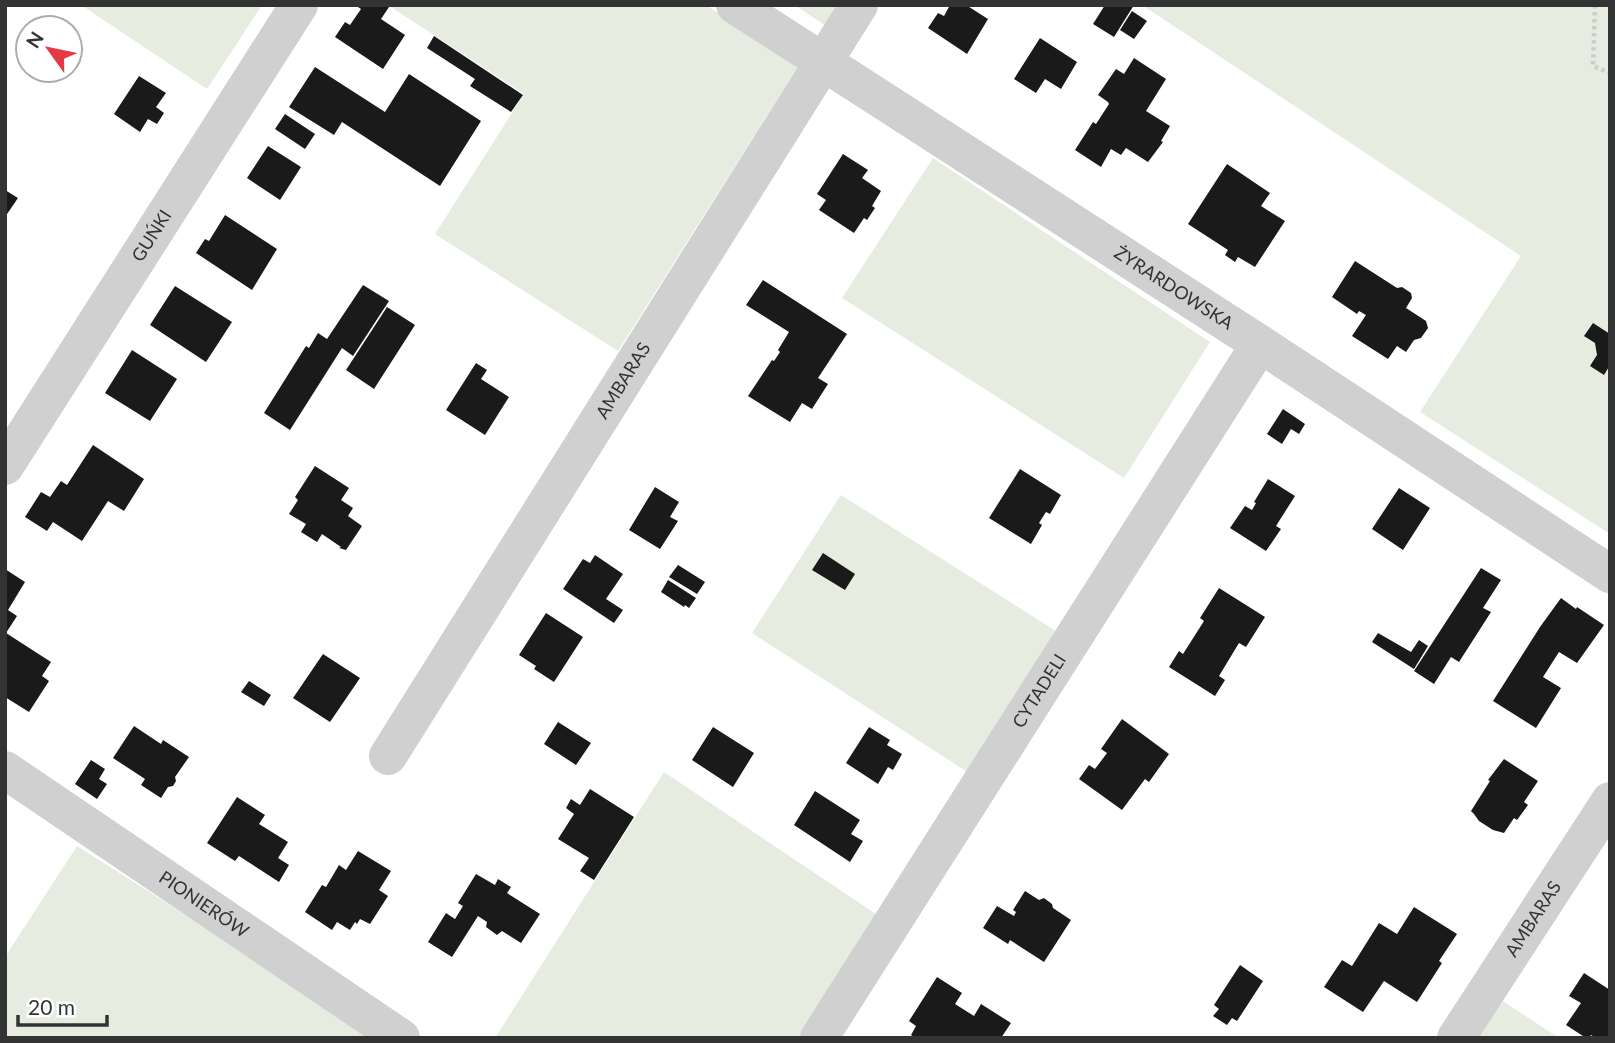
<svg xmlns="http://www.w3.org/2000/svg" width="1615" height="1043" viewBox="0 0 1615 1043" font-family="Lato,sans-serif">
<style>
.green{fill:#e6ecdf}
.building{fill:#1a1a1a}
.lines{fill:none;stroke-linecap:round;stroke-linejoin:round}
.path{stroke:#cdcdcd;stroke-width:4.5;stroke-dasharray:3.5 3.5;stroke-linecap:butt}
.minor{stroke:#d0d0d0;stroke-width:38}
.labels{text-anchor:middle;stroke-width:7;stroke-linejoin:round;paint-order:stroke}
.street-label{font-size:18px;fill:#333;stroke:#fff}
</style>
<rect width="100%" height="100%" fill="#fff"/>
<!-- green -->
<path class="green" d="M 81,5 L 262,5 L 207,89 Z
M 388,5 L 706,5 L 797,68 L 618,351 L 435,234 L 524,94 Z
M 794,5 L 837,5 L 825,25 Z
M 1142,5 L 1610,5 L 1610,534 L 1420,412 L 1521,256 Z
M 933,158 L 1210,342 L 1124,478 L 842,298 Z
M 841,495 L 1059,633 L 969,773 L 752,633 Z
M 664,772 L 879,916 L 802,1038 L 495,1038 Z
M 77,846 L 379,1038 L 5,1038 L 5,957 Z
M 1495,996 L 1559,1038 L 1468,1038 Z"/>
<!-- building -->
<path class="building" d="M 355,5 L 386,5 L 389,7 L 381,19 L 405,35 L 383,69 L 335,37 L 345,22 L 350,25 L 361,9 Z
M 950,5 L 966,5 L 988,19 L 967,54 L 928,28 L 938,13 L 944,16 Z
M 1105,5 L 1134,5 L 1114,37 L 1093,24 Z
M 1132,11 L 1147,21 L 1134,39 L 1120,30 Z
M 434,36 L 523,95 L 511,112 L 470,86 L 475,79 L 427,48 Z
M 1040,38 L 1077,62 L 1061,89 L 1045,79 L 1036,93 L 1014,79 Z
M 1134,58 L 1166,79 L 1146,111 L 1170,126 L 1161,141 L 1163,142 L 1148,162 L 1126,148 L 1121,155 L 1111,149 L 1101,167 L 1075,150 L 1093,122 L 1096,124 L 1109,104 L 1108,102 L 1098,95 L 1116,69 L 1124,74 Z
M 315,67 L 385,112 L 409,74 L 481,121 L 440,186 L 342,122 L 334,135 L 289,107 Z
M 139,76 L 166,93 L 156,107 L 164,113 L 157,124 L 148,119 L 140,132 L 114,114 Z
M 285,114 L 315,134 L 305,149 L 275,129 Z
M 268,146 L 301,167 L 280,200 L 247,178 Z
M 843,154 L 868,170 L 862,178 L 881,191 L 872,206 L 875,208 L 867,220 L 864,218 L 854,233 L 819,210 L 826,200 L 817,194 Z
M 1227,164 L 1270,193 L 1261,206 L 1285,221 L 1255,267 L 1238,257 L 1235,262 L 1225,255 L 1228,250 L 1188,224 Z
M 5,190 L 18,198 L 5,217 Z
M 225,215 L 277,249 L 252,290 L 196,253 L 205,239 L 209,241 Z
M 1355,261 L 1397,288 L 1402,287 L 1411,293 L 1412,298 L 1406,308 L 1426,321 L 1428,328 L 1421,338 L 1414,340 L 1406,352 L 1397,346 L 1388,359 L 1352,336 L 1366,315 L 1359,311 L 1357,314 L 1332,297 Z
M 763,280 L 847,334 L 818,378 L 828,384 L 812,409 L 802,403 L 790,422 L 748,396 L 772,360 L 774,361 L 780,352 L 778,350 L 789,332 L 746,305 Z
M 363,285 L 389,301 L 353,356 L 342,348 L 290,430 L 264,413 L 306,346 L 309,348 L 318,333 L 327,339 Z
M 175,286 L 232,322 L 206,362 L 150,325 Z
M 387,307 L 415,325 L 374,389 L 346,370 Z
M 1593,323 L 1610,334 L 1610,365 L 1604,375 L 1590,366 L 1597,355 L 1595,343 L 1584,336 Z
M 132,350 L 177,379 L 150,421 L 105,393 Z
M 476,363 L 487,370 L 481,379 L 509,397 L 485,435 L 446,410 Z
M 1283,409 L 1305,424 L 1299,434 L 1291,429 L 1282,444 L 1267,434 Z
M 93,445 L 144,479 L 124,511 L 108,501 L 82,541 L 53,522 L 47,531 L 25,517 L 41,492 L 50,497 L 61,481 L 67,485 Z
M 315,466 L 349,488 L 341,500 L 353,508 L 348,516 L 362,526 L 346,550 L 339,548 L 341,547 L 322,534 L 317,542 L 301,532 L 306,524 L 289,514 L 298,500 L 295,497 Z
M 1020,469 L 1061,495 L 1050,514 L 1046,512 L 1039,523 L 1042,525 L 1031,544 L 989,518 Z
M 1268,479 L 1295,496 L 1276,526 L 1281,529 L 1266,551 L 1230,528 L 1245,506 L 1252,510 L 1256,503 L 1254,502 Z
M 655,487 L 679,502 L 670,517 L 678,521 L 660,549 L 629,530 Z
M 1399,488 L 1430,508 L 1403,550 L 1372,529 Z
M 823,553 L 855,574 L 845,590 L 812,570 Z
M 595,555 L 623,574 L 606,599 L 623,610 L 614,623 L 563,589 L 583,559 L 590,563 Z
M 678,565 L 705,582 L 697,594 L 669,577 Z
M 1481,568 L 1501,580 L 1483,608 L 1491,612 L 1459,662 L 1451,657 L 1434,684 L 1414,671 Z
M 5,569 L 25,582 L 8,610 L 17,616 L 6,633 L 51,662 L 42,676 L 49,681 L 29,712 L 5,697 Z
M 668,580 L 696,598 L 689,608 L 685,605 L 684,607 L 661,592 Z
M 1219,588 L 1265,617 L 1246,647 L 1239,643 L 1219,676 L 1225,680 L 1215,696 L 1169,667 L 1179,651 L 1183,654 L 1204,621 L 1200,618 Z
M 1561,598 L 1576,609 L 1577,607 L 1604,625 L 1577,663 L 1559,652 L 1543,677 L 1561,688 L 1536,728 L 1493,701 L 1540,627 Z
M 546,613 L 583,637 L 554,682 L 534,669 L 536,666 L 519,655 Z
M 1378,633 L 1411,652 L 1419,640 L 1428,646 L 1414,669 L 1372,642 Z
M 323,654 L 360,678 L 330,722 L 293,698 Z
M 249,681 L 271,695 L 264,706 L 241,692 Z
M 1122,719 L 1169,754 L 1149,782 L 1145,779 L 1122,810 L 1079,779 L 1089,765 L 1095,769 L 1107,753 L 1101,749 Z
M 558,722 L 591,743 L 576,765 L 544,744 Z
M 134,726 L 161,744 L 163,740 L 189,757 L 175,777 L 176,781 L 173,786 L 168,787 L 161,798 L 141,785 L 145,779 L 113,758 Z
M 713,727 L 754,753 L 733,787 L 692,760 Z
M 869,727 L 890,740 L 887,745 L 902,754 L 893,770 L 888,767 L 878,784 L 846,763 Z
M 1504,759 L 1538,781 L 1524,802 L 1528,805 L 1517,820 L 1514,818 L 1504,833 L 1493,830 L 1479,821 L 1474,814 L 1471,811 L 1490,781 L 1488,780 Z
M 91,760 L 105,769 L 99,779 L 107,784 L 97,799 L 75,784 Z
M 590,789 L 634,817 L 594,880 L 580,871 L 589,858 L 558,839 L 574,814 L 566,808 L 571,799 L 580,805 Z
M 815,791 L 860,820 L 851,834 L 863,841 L 850,862 L 794,825 Z
M 237,797 L 265,815 L 259,824 L 288,842 L 278,858 L 289,865 L 279,882 L 239,856 L 235,861 L 207,843 Z
M 358,851 L 391,871 L 379,890 L 388,896 L 370,924 L 360,919 L 357,924 L 355,922 L 350,930 L 337,922 L 332,930 L 305,912 L 322,885 L 326,887 L 339,865 L 346,870 Z
M 476,874 L 495,885 L 498,879 L 511,887 L 507,893 L 540,914 L 521,943 L 502,931 L 497,935 L 486,927 L 487,922 L 478,916 L 452,957 L 428,942 L 446,913 L 455,919 L 463,906 L 458,903 Z
M 1025,891 L 1039,900 L 1044,898 L 1052,904 L 1053,908 L 1071,920 L 1044,962 L 1010,940 L 1008,944 L 983,928 L 997,906 L 1014,916 L 1016,912 L 1013,910 Z
M 1414,907 L 1457,934 L 1439,961 L 1442,963 L 1417,1002 L 1384,981 L 1363,1012 L 1324,987 L 1342,960 L 1352,966 L 1379,923 L 1397,934 Z
M 1240,965 L 1263,981 L 1237,1021 L 1232,1018 L 1227,1025 L 1213,1016 L 1219,1009 L 1214,1005 Z
M 1584,973 L 1610,990 L 1610,1038 L 1596,1038 L 1591,1035 L 1589,1038 L 1586,1038 L 1566,1025 L 1581,1003 L 1569,996 Z
M 937,977 L 962,993 L 955,1004 L 974,1016 L 981,1004 L 1011,1023 L 1001,1038 L 915,1038 L 911,1035 L 916,1026 L 909,1021 Z"/>
<g class="lines">
<!-- path -->
<path class="path" d="M 1595,5 L 1593,66 L 1610,73"/>
<!-- minor -->
<g class="minor">
<path id="s1" d="M 735,5 L 1260,344 L 1610,574"/>
<path id="s2" d="M 5,466 L 299,5"/>
<path id="s3" d="M 388,756 L 859,5"/>
<path id="s4" d="M 5,770 L 401,1038"/>
<path id="s5" d="M 819,1038 L 1260,344"/>
<path id="s6" d="M 1456,1038 L 1610,801"/>
</g>
</g>
<g class="labels">
<!-- street labels -->
<g class="street-label">
<text dy="6" stroke="none"><textPath href="#s2" startOffset="273">GUŃKI</textPath></text>
<text dy="6" stroke="none"><textPath href="#s1" startOffset="522">ŻYRARDOWSKA</textPath></text>
<text dy="6" stroke="none"><textPath href="#s3" startOffset="443">AMBARAS</textPath></text>
<text dy="6" stroke="none"><textPath href="#s5" startOffset="411">CYTADELI</textPath></text>
<text dy="6" stroke="none"><textPath href="#s4" startOffset="240">PIONIERÓW</textPath></text>
<text dy="6" stroke="none"><textPath href="#s6" startOffset="142">AMBARAS</textPath></text>
</g>
</g>
<!-- border -->
<rect width="1615" height="1043" fill="none" stroke="#333333" stroke-width="14"/>
<!-- north arrow -->
<g transform="translate(49 49) rotate(303)"><circle r="33" fill="#ffffff" stroke="#adadad" stroke-width="2"/>
<path d="M0-5L12 26L0 18L-12 26Z" fill="#e63946"/>
<text y="-10" font-size="19" font-weight="bold" text-anchor="middle" fill="#333333">N</text>
</g>
<!-- scale -->
<path d="M18 1015v10h89v-10" fill="none" stroke="#333333" stroke-width="3.5"/>
<text x="28" y="1015" font-size="21" fill="#333333" stroke="#ffffff" stroke-width="5" paint-order="stroke">20 m</text>
</svg>
